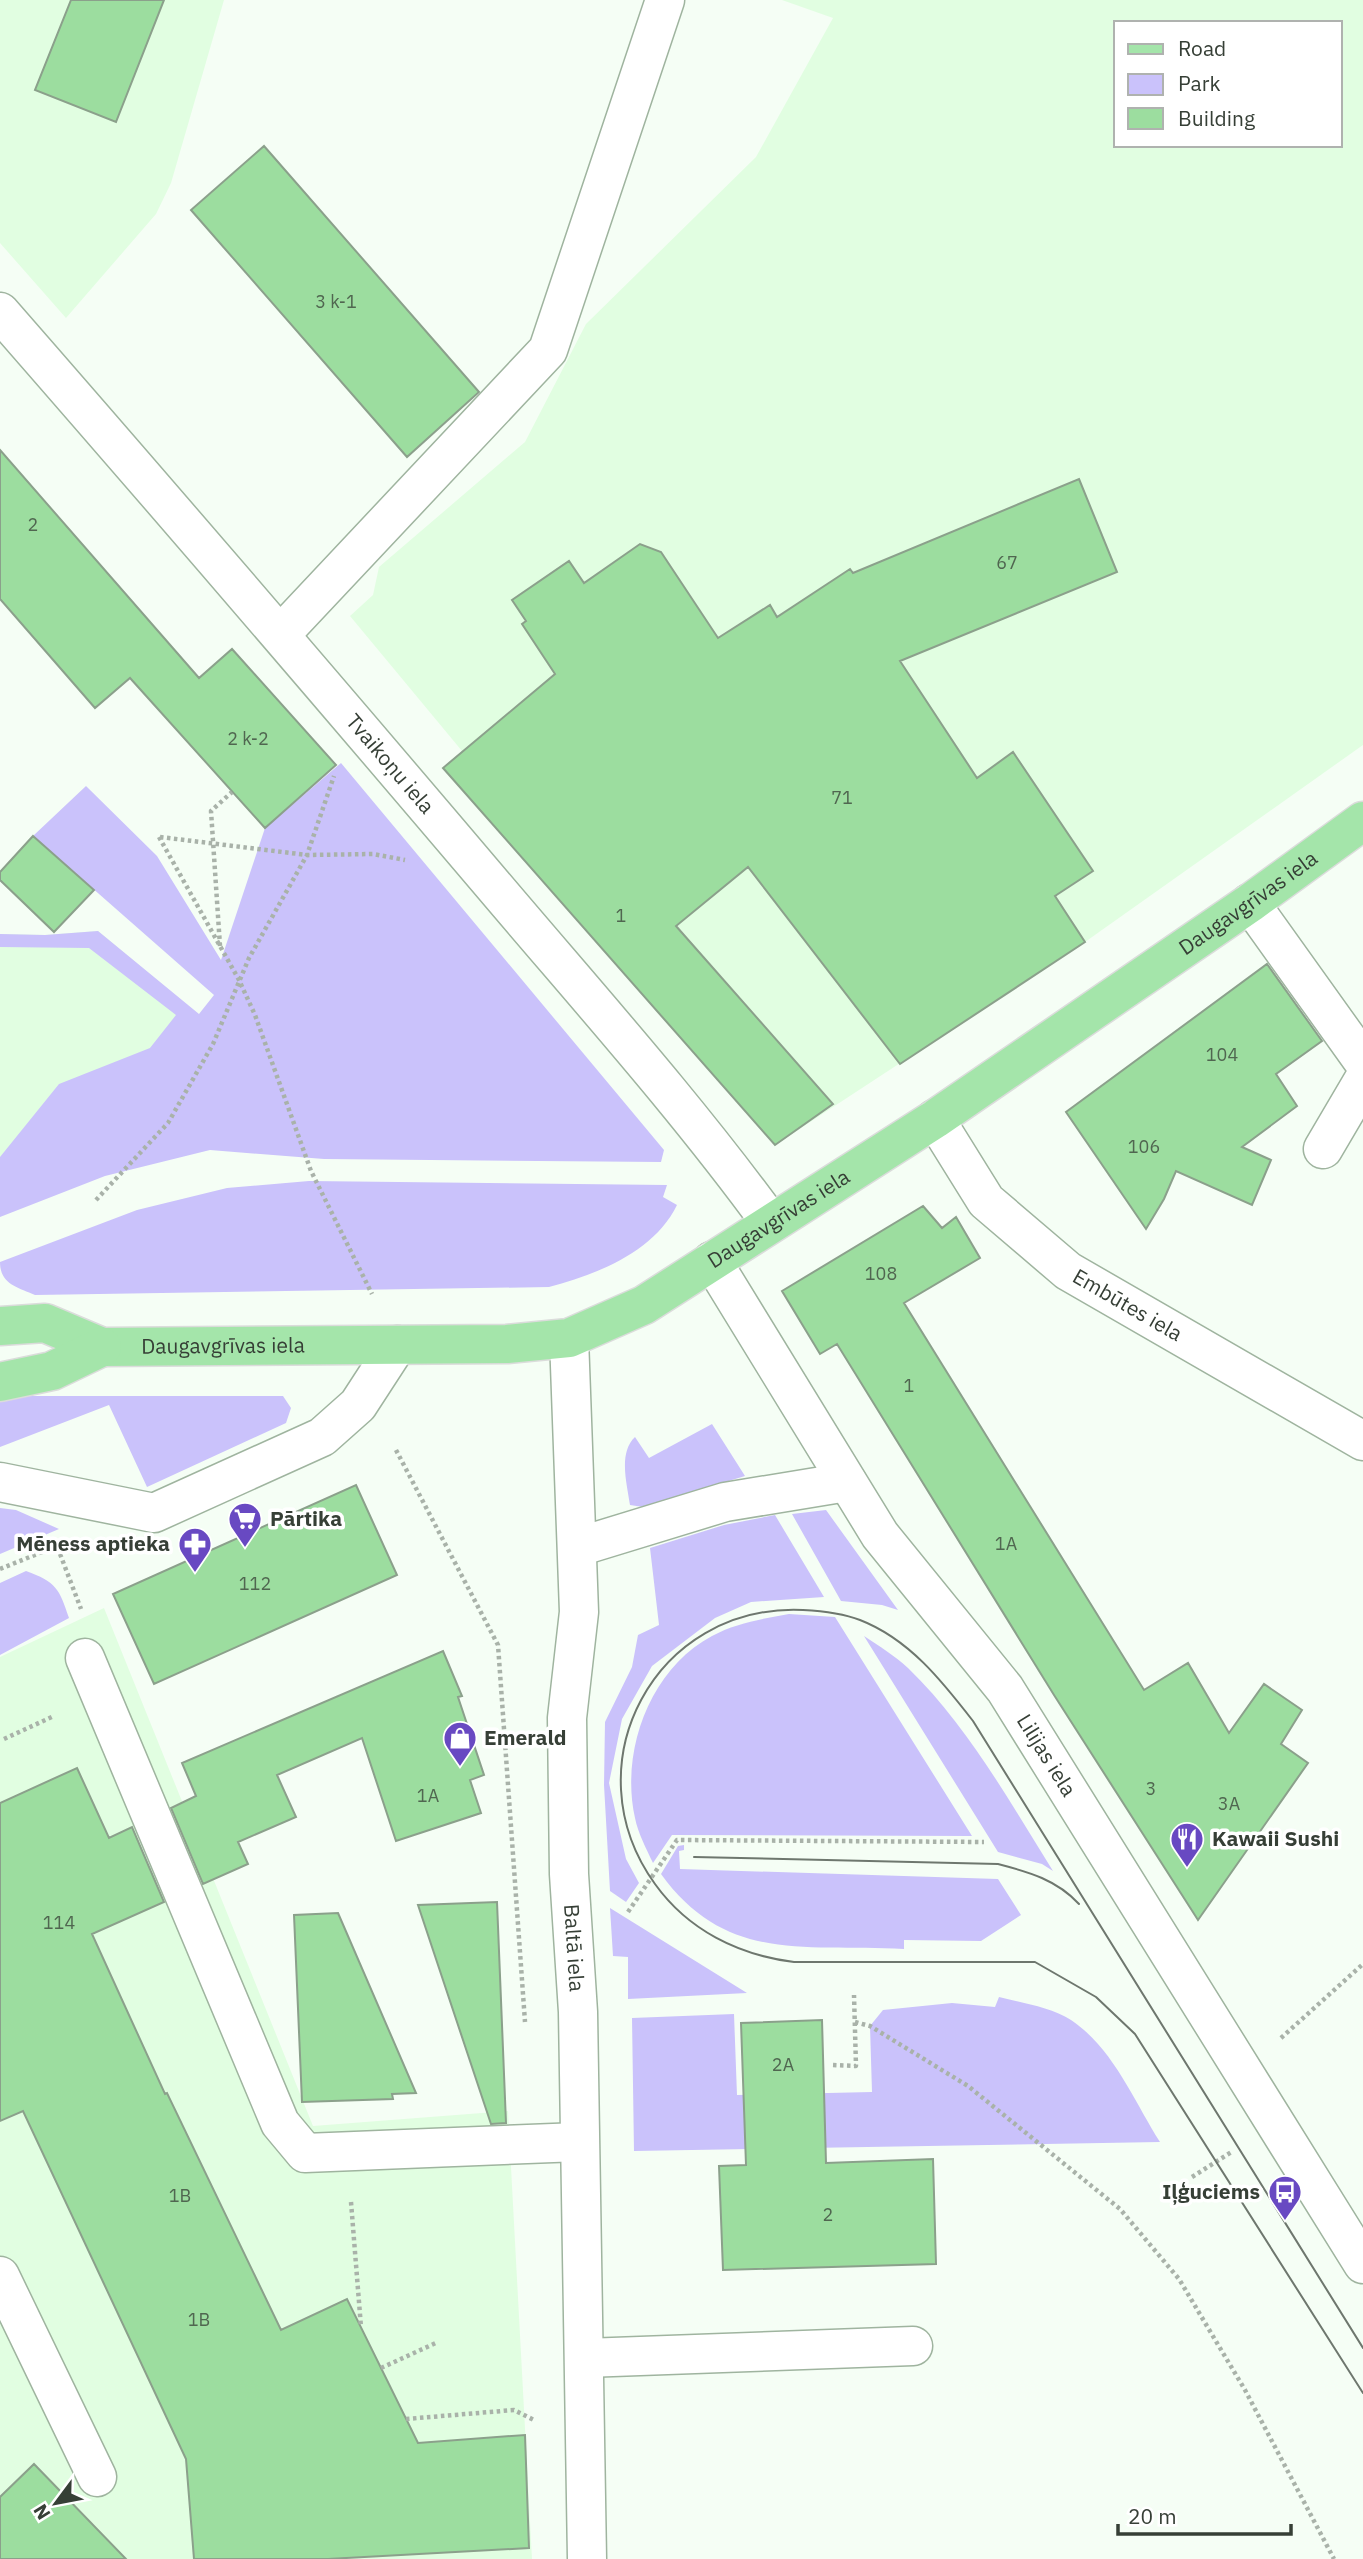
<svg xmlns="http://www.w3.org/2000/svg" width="1363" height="2559" viewBox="0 0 1363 2559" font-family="'IBM Plex Sans',sans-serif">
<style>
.built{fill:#e1fee1;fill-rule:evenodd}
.green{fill:#cac2fb}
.building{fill:#9cdd9f;stroke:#8ba08b;stroke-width:2}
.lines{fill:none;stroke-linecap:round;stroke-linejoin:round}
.minor-casing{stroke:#9fb49f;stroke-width:41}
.major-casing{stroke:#dbdcdb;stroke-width:41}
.path{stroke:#a9b2a9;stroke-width:4.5;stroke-dasharray:3.5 3.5;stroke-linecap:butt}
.minor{stroke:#fff;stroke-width:38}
.major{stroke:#a4e5aa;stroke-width:38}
.tram{stroke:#6e776e;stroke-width:2}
.labels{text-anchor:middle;stroke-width:7;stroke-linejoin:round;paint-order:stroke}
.number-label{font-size:18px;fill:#506650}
.street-label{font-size:21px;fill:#363f36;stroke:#fff}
.poi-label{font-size:21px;font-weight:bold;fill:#363f36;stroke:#fff;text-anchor:start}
</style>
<rect width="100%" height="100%" fill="#f5fef5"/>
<!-- built -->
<path class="built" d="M 0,0 L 224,0 L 171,183 L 156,214 L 66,318 L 0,243 Z
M 782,0 L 1363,0 L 1363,745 L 1085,942 L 775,1145 L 443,768 L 462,751 L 350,616 L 373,595 L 379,567 L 525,442 L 586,324 L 756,157 L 833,18 ZM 1116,23 L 1340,23 L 1340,145 L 1116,145 Z
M 98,931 L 199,1015 L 0,1185 L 0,934 L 45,935 Z
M 104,1608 L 313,2126 L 508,2111 L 532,2559 L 0,2559 L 0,1657 Z"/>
<!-- green -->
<path class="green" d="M 341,763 L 664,1150 L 661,1162 L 324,1159 L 210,1150 L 105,1176 L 0,1217 L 0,1157 L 59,1084 L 150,1048 L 176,1015 L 89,948 L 0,947 L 0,934 L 45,935 L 98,931 L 199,1014 L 214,995 L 33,836 L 86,786 L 157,856 L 221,960 L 265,828 Z
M 309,1181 L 667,1185 L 663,1197 L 677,1205 C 654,1252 598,1274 549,1287 L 35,1295 C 17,1287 0,1284 0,1262 L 137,1210 L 227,1188 Z
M 14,1396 L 283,1396 L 291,1408 L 286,1423 L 147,1487 L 109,1405 L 0,1447 L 0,1400 Z
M 712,1424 L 745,1476 L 643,1507 L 630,1505 C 627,1484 618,1453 635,1437 L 649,1458 Z
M 0,1508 L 16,1510 L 59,1529 L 0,1554 Z
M 826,1510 L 898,1610 L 882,1605 L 841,1601 L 792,1514 Z
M 775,1515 L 824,1597 L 751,1602 L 715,1618 L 652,1666 L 622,1719 L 609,1783 L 626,1859 L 639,1883 L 626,1902 L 610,1891 L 604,1785 L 605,1722 L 632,1667 L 638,1635 L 659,1625 L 650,1548 L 724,1525 Z
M 26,1571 C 56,1582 59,1588 69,1618 L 0,1655 L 0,1583 Z
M 789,1614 L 835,1617 L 972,1836 L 672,1835 L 653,1863 C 646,1848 638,1833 635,1818 C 620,1751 650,1669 712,1636 C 736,1623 762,1619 789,1614 Z
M 864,1636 C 879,1646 895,1656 908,1668 C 968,1726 1009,1801 1053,1871 L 1042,1864 L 998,1852 Z
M 684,1845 L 684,1850 L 679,1851 L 680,1869 L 998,1879 L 1021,1915 L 981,1941 L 904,1940 L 904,1949 C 806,1944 726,1964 661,1874 L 678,1846 Z
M 610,1908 L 747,1993 L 628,1999 L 628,1957 L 613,1956 Z
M 999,1997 C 1022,2003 1051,2007 1071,2020 C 1113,2048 1134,2101 1160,2142 L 634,2151 L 632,2018 L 734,2014 L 737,2095 L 872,2092 L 870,2026 L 883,2010 L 952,2003 L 995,2007 Z"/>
<!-- building -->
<path class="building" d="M 71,0 L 164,0 L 116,122 L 35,90 Z
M 264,146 L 479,392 L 407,457 L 191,210 Z
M 0,450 L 199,678 L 232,649 L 336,765 L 265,828 L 130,678 L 95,708 L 0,599 Z
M 1079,479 L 1117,572 L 900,661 L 977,778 L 1013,752 L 1093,871 L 1055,896 L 1085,942 L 900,1064 L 748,867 L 676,926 L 833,1104 L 775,1145 L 443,768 L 555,674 L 522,624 L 526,621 L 512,600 L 569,561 L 584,583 L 640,544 L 661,552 L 718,638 L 770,605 L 777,617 L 850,569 L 853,573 Z
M 33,836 L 94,890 L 54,932 L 0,880 L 0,872 Z
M 1267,964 L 1322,1041 L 1276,1074 L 1297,1106 L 1242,1147 L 1271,1160 L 1252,1205 L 1176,1171 L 1164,1199 L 1146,1229 L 1066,1112 Z
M 923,1206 L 942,1228 L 956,1217 L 980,1258 L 904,1303 L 1144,1690 L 1188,1663 L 1229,1733 L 1264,1684 L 1302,1710 L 1281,1744 L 1308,1763 L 1198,1920 L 1054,1695 L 837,1344 L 820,1354 L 782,1291 Z
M 356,1485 L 397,1575 L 154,1684 L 113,1594 Z
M 443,1651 L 462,1696 L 458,1697 L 484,1775 L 470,1780 L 481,1813 L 396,1841 L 362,1738 L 277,1775 L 296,1817 L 238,1842 L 248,1864 L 203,1884 L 171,1808 L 196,1796 L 182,1763 Z
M 77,1768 L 109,1838 L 132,1827 L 164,1902 L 92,1934 L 165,2094 L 167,2093 L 281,2330 L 347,2299 L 418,2443 L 525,2435 L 529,2548 L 328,2559 L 194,2559 L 186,2459 L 23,2111 L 0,2121 L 0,1803 Z
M 497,1902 L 506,2123 L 491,2124 L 418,1905 Z
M 338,1913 L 416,2093 L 392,2094 L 393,2099 L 302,2102 L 294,1915 Z
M 822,2020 L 826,2163 L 933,2159 L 936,2264 L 723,2270 L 719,2166 L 746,2165 L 741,2023 Z
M 34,2464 L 126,2559 L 0,2559 L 0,2497 Z"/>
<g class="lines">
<defs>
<g id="minor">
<path id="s1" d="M 0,312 C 166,502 330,693 493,885 C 587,996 685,1105 771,1223"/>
<path d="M 281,634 L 548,350 L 665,0"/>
<path d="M 1250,903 L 1363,1061"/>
<path id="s2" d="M 935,1119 L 986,1201 L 1068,1271 L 1363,1441"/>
<path d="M 1323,1149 L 1363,1081"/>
<path id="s3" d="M 712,1261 L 880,1535 L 1005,1689 L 1363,2264"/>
<path id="s4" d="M 569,1338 L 579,1612 L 567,1718 L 569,1874 L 578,2012 L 587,2559"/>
<path d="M 0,1482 L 154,1513 L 322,1437 L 358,1405 L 397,1345"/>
<path d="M 578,1547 L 725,1502 L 847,1482"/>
<path d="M 85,1658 L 280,2123 L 305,2153 L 579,2142"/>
<path d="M 0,2276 L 97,2477"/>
<path d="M 585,2358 L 913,2346"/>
</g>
<g id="major">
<path id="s5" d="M 0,1326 L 45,1323 L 102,1347 L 507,1344 L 569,1338 L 644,1305 L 935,1119 L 1250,903 L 1363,821"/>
<path d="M 0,1382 L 52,1371 L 102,1347"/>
</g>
</defs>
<!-- minor casing -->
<use href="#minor" class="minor-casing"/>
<!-- major casing -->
<use href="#major" class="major-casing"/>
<!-- path -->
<path class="path" d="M 159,837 L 239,980 L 255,1015 L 311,1171 L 372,1294
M 160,837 L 307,855 L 373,854 L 405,860
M 220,946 L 211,811 L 232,792
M 96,1200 L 168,1123 L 213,1044 L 249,958 L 307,855 L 334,776
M 396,1450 L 498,1645 L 525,2022
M 0,1569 L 57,1546 L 81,1609
M 4,1739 L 54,1716
M 628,1912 L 677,1840 L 984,1842
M 855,2022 L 870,2026 L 968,2086 L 1120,2209 L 1179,2279 L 1245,2390 L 1334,2559
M 1281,2038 L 1363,1964
M 833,2065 L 856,2066 L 854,1995
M 1192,2177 L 1233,2151
M 351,2202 L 361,2327
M 381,2368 L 438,2342
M 406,2419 L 514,2410 L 534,2420"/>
<!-- minor -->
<use href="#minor" class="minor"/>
<!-- major -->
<use href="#major" class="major"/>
<!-- tram -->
<path class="tram" d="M 694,1857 L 998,1864 C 1029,1872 1057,1880 1079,1904
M 1363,2348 L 973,1721 C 942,1681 909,1639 860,1620 C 842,1613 822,1611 803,1610 C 655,1603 569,1765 655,1884 C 688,1930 738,1955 794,1962 L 1035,1962 L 1096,1997 L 1135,2034 L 1363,2393"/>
</g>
<!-- icons -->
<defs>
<symbol id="supermarket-pin" viewBox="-11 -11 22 30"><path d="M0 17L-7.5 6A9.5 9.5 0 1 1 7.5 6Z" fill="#6849c2" stroke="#fff"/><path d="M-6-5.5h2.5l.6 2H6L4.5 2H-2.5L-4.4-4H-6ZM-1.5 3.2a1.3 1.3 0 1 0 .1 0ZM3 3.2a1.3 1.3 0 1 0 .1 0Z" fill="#fff"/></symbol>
<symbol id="pharmacy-pin" viewBox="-11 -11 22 30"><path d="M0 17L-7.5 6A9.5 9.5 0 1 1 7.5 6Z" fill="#6849c2" stroke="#fff"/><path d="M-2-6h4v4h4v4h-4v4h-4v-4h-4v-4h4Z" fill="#fff"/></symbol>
<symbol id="shop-pin" viewBox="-11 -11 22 30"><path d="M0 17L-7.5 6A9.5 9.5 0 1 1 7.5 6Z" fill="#6849c2" stroke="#fff"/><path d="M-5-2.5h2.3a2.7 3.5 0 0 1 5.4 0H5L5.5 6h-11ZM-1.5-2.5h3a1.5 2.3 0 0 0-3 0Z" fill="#fff"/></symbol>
<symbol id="restaurant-pin" viewBox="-11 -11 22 30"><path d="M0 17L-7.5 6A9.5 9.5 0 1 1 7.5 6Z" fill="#6849c2" stroke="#fff"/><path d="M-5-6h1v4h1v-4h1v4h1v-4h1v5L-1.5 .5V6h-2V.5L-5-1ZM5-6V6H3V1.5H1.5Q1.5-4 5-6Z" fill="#fff"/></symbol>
<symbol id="bus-pin" viewBox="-11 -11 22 30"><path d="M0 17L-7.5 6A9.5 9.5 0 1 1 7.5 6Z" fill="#6849c2" stroke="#fff"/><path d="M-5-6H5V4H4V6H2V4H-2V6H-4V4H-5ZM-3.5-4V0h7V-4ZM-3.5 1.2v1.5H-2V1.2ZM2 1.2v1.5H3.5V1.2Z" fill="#fff"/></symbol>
</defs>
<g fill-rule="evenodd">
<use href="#supermarket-pin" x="226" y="1500" width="38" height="52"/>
<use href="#pharmacy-pin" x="176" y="1525" width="38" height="52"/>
<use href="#shop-pin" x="441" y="1719" width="38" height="52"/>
<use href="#restaurant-pin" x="1168" y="1820" width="38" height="52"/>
<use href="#bus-pin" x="1266" y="2173" width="38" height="52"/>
</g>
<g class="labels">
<!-- number labels -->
<g class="number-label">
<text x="336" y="308">3 k-1</text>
<text x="33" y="531">2</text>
<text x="1007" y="569">67</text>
<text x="248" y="745">2 k-2</text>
<text x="842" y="804">71</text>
<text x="621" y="922">1</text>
<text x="1222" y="1061">104</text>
<text x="1144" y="1153">106</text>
<text x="881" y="1280">108</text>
<text x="909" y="1392">1</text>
<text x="1006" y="1550">1A</text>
<text x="255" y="1590">112</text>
<text x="1151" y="1795">3</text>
<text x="428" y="1802">1A</text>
<text x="1229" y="1810">3A</text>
<text x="59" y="1929">114</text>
<text x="783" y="2071">2A</text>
<text x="180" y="2202">1B</text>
<text x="828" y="2221">2</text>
<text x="199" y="2326">1B</text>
</g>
<!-- street labels -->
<g class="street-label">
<text dy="7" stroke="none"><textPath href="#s1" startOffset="597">Tvaikoņu iela</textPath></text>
<text dy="7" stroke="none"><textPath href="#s5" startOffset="1382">Daugavgrīvas iela</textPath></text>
<text dy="7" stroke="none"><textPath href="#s5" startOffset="816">Daugavgrīvas iela</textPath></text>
<text dy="7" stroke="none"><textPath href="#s2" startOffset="273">Embūtes iela</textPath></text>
<text dy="7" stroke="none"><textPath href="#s5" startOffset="228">Daugavgrīvas iela</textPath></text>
<text dy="7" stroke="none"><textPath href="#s3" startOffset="598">Lilijas iela</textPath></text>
<text dy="7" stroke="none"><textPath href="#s4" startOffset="611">Baltā iela</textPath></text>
</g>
<!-- poi labels -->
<g class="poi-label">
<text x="270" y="1526">Pārtika</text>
<text x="170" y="1551" text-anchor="end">Mēness aptieka</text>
<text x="484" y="1745">Emerald</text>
<text x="1212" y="1846">Kawaii Sushi</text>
<text x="1260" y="2199" text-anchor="end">Iļģuciems</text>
</g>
</g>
<!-- legend -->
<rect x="1114" y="21" width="228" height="126" fill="#ffffff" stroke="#afb2af" stroke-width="2"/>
<rect x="1128" y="44" width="35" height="10" fill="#a4e5aa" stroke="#afb2af" stroke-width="2"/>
<text x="1178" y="56" font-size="21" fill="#363f36">Road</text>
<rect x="1128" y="74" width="35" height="21" fill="#cac2fb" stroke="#afb2af" stroke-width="2"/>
<text x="1178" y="91" font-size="21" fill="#363f36">Park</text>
<rect x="1128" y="108" width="35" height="21" fill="#9cdd9f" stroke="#afb2af" stroke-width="2"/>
<text x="1178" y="126" font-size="21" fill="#363f36">Building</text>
<!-- north arrow -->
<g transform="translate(56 2503) rotate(238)" stroke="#ffffff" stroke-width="5" paint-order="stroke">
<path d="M0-5L12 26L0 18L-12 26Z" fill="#363f36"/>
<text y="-10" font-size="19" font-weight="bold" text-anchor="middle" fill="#363f36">N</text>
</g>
<!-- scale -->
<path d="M1118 2524v10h173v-10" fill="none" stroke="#363f36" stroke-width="3.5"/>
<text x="1128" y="2524" font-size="21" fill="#363f36" stroke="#ffffff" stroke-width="5" paint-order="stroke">20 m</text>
</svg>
